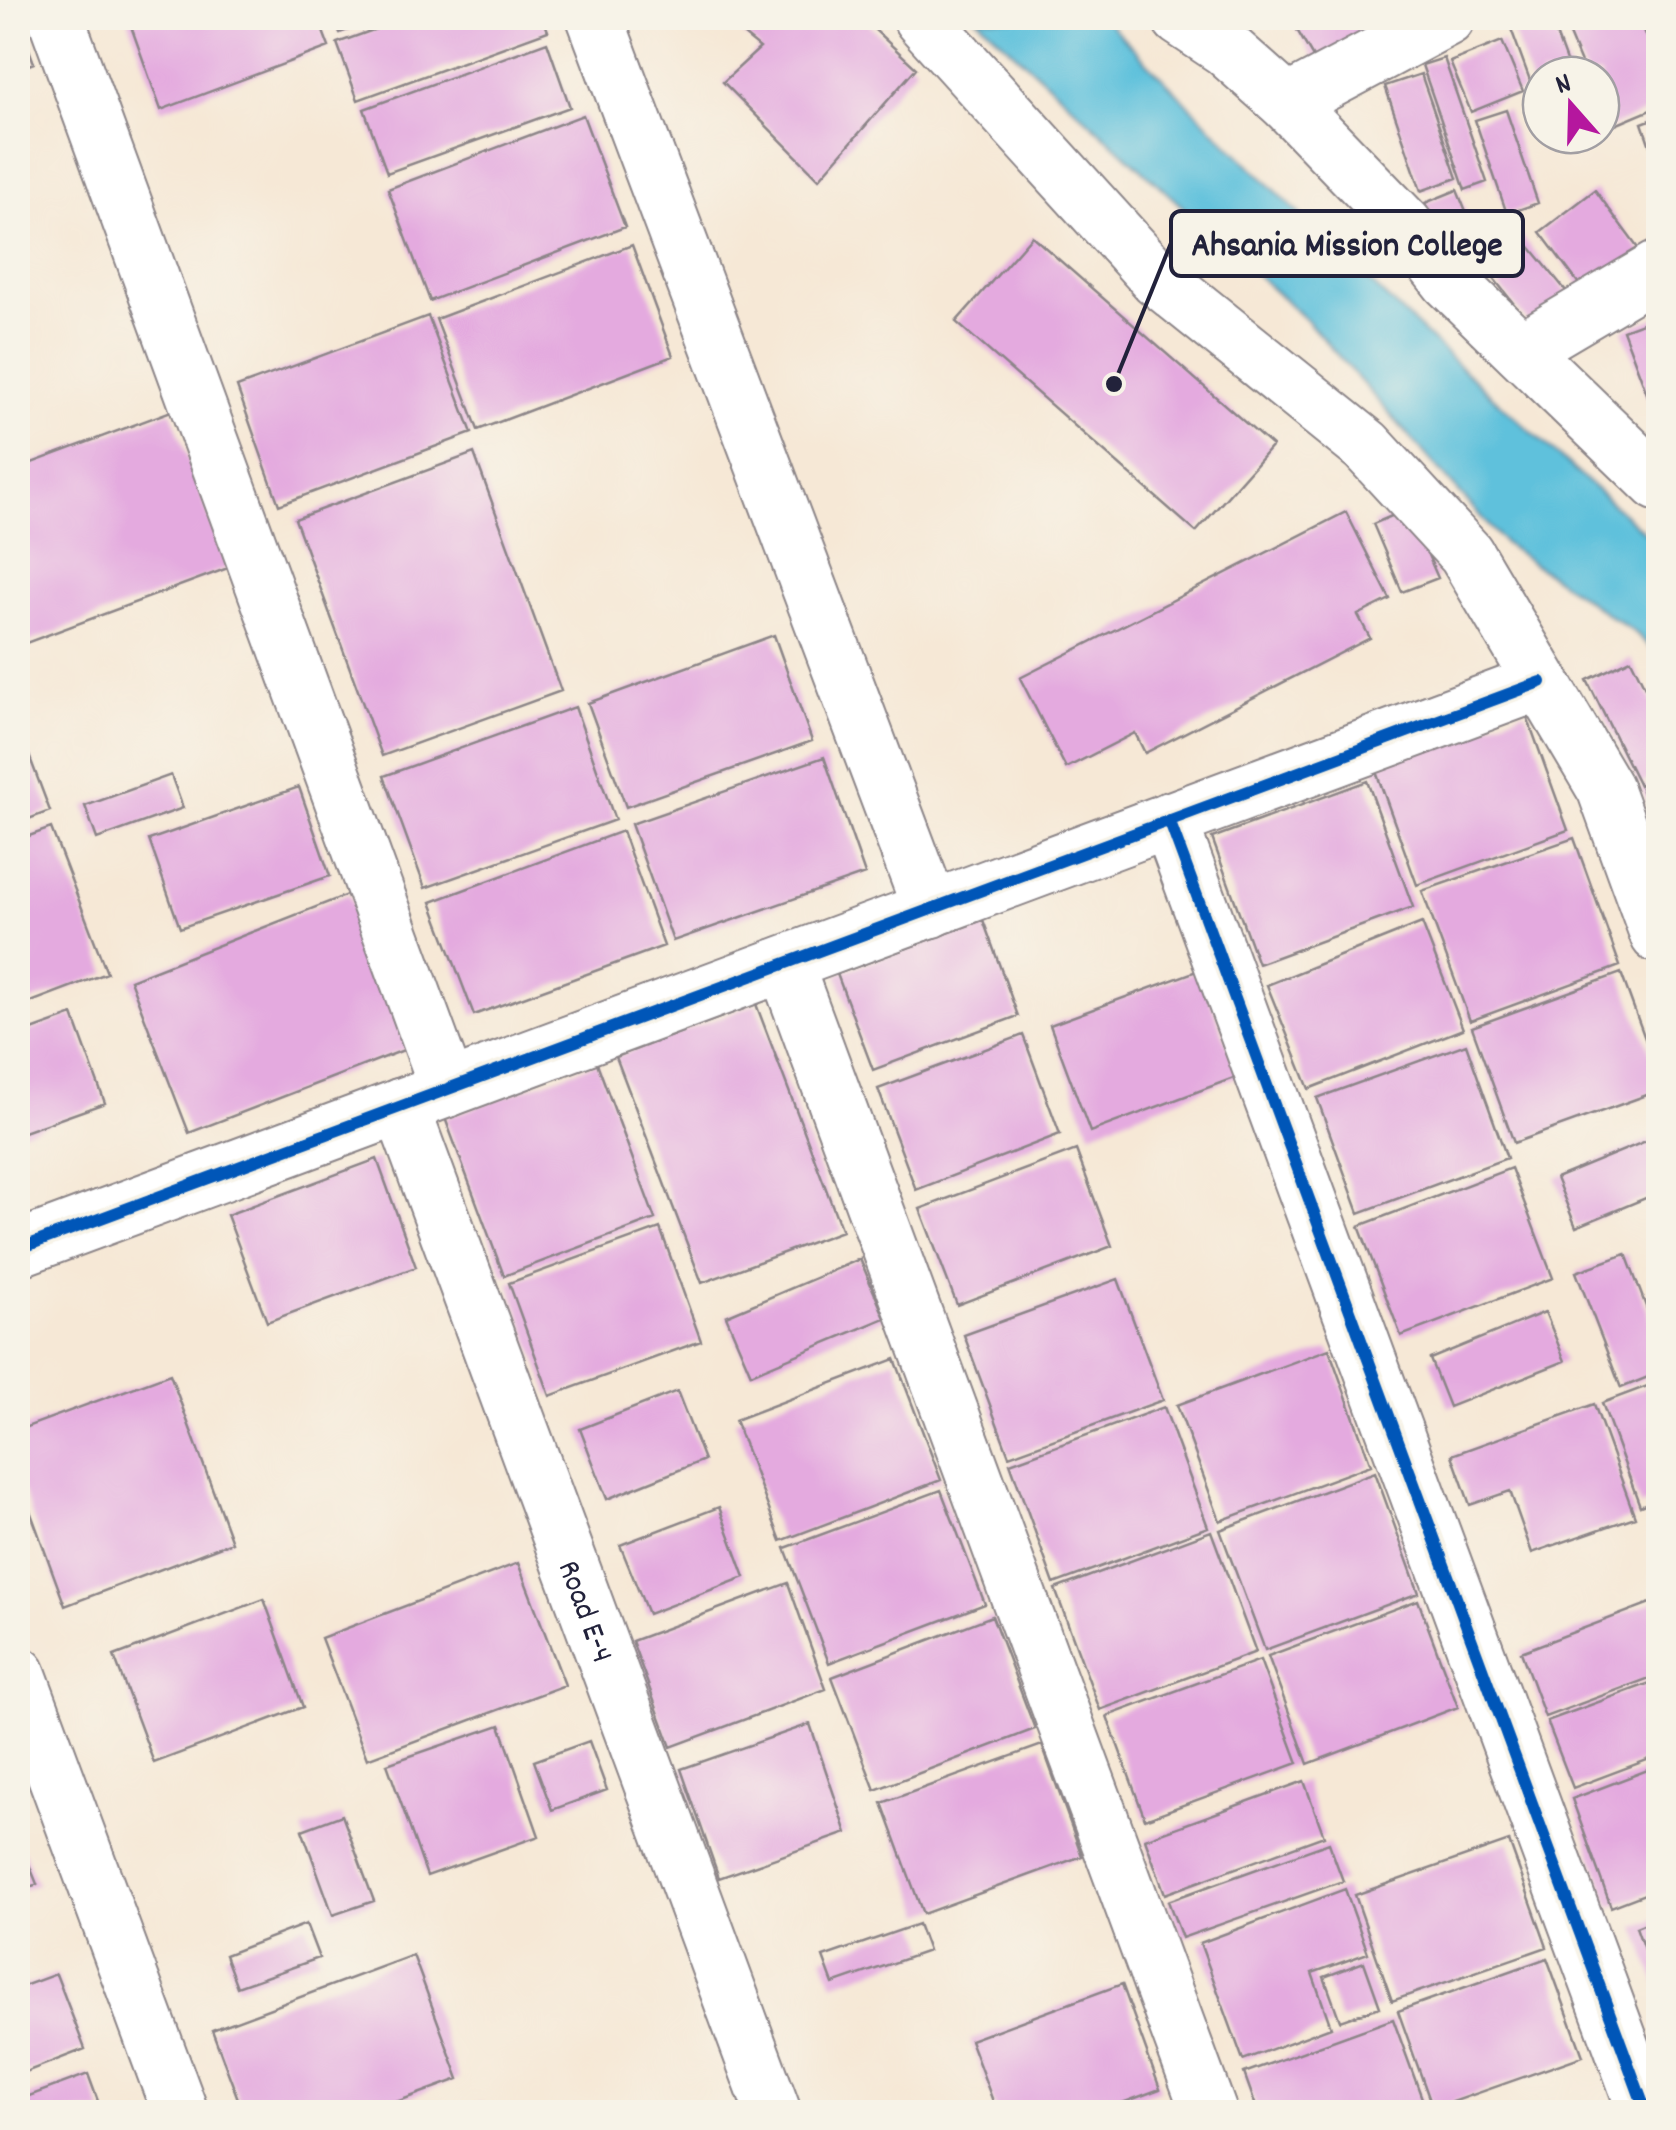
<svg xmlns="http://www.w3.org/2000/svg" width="1676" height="2130" viewBox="0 0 1676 2130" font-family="Dekko,sans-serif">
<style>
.water{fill:#5ec1dc;stroke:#40728c;stroke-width:2.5}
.building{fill:#e4aadf}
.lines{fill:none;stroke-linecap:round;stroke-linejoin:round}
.street-casing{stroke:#8c8588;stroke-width:59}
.street{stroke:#fff;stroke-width:55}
.cycleway-casing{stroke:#f7f3e8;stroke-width:19}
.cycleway{stroke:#0057b8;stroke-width:12}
.labels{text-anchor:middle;stroke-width:8;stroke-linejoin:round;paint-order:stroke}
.street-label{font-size:32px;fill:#22223b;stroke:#f7f3e8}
.leader{fill:none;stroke:#22223b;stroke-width:4}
.callout-dot{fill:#22223b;stroke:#f7f3e8;stroke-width:4}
.callout{fill:#f7f3e8;stroke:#22223b;stroke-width:4}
.callout-label{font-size:35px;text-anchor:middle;font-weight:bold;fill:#22223b}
</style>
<rect width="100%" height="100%" fill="#f7f3e8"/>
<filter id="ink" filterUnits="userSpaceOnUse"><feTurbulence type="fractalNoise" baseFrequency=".01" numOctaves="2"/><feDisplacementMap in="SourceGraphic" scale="20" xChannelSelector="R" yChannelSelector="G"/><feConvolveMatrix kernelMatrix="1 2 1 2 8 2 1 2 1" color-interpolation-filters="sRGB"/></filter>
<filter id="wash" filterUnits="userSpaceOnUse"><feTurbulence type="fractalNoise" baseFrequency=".0048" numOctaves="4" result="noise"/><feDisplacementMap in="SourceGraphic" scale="40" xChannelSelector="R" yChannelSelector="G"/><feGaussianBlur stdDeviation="2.25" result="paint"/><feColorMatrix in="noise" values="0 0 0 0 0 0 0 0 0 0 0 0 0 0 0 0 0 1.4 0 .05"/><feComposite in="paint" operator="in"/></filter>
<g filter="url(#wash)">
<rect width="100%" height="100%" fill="#f6e8d6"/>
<!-- water -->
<path class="water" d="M 977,18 L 1104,18 C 1281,201 1465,377 1658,544 L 1658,655 L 1638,635 L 1505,544 L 1307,321 Z"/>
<g id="blocks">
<!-- building -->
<path class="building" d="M 128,18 L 318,18 L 329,47 L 161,110 Z
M 334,18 L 381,18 L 340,33 Z
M 407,18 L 543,18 L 548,31 L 358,100 L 337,43 Z
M 735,18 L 862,18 L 916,68 L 819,179 L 723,82 L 760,48 L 739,31 Z
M 1290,18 L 1366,18 L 1378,38 L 1321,71 Z
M 1507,18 L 1550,18 L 1571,75 L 1541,75 L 1541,110 Z
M 1562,18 L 1639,18 L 1658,64 L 1658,107 L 1608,128 L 1601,111 L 1601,75 L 1586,75 Z
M 1646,18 L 1658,18 L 1658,48 Z
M 18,19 L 34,63 L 18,69 Z
M 1502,41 L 1523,91 L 1471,112 L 1450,62 Z
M 547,42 L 570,107 L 387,173 L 364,109 Z
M 1444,58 L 1487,182 L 1465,190 L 1422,65 Z
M 1421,74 L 1457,178 L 1421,191 L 1385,86 Z
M 1506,110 L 1538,203 L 1507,214 L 1475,120 Z
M 583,115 L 625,227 L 430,301 L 388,189 Z
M 1658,117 L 1658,169 L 1642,123 Z
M 1457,190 L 1475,234 L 1442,246 L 1425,203 Z
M 1595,190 L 1643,255 L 1588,296 L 1540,232 Z
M 1518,232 L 1567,292 L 1529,323 L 1480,261 Z
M 1032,236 L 1272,446 L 1196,532 L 956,322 Z
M 632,245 L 673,356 L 478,430 L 436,319 Z
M 428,316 L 472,433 L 279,505 L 237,387 Z
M 1658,317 L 1658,423 L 1623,330 Z
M 171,411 L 228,568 L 18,646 L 18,468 Z
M 474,453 L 561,691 L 382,756 L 295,519 Z
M 1408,509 L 1438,578 L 1402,592 L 1373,524 Z
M 1346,512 L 1390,599 L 1358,615 L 1370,638 L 1145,753 L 1135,733 L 1066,768 L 1020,678 Z
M 774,635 L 812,741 L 626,807 L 588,703 Z
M 1631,659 L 1658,714 L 1658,775 L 1639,785 L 1587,680 Z
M 575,707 L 615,820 L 425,888 L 384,776 Z
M 1525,711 L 1568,830 L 1417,885 L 1374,766 Z
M 18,726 L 50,811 L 18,823 Z
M 824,757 L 865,874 L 673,941 L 631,824 Z
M 171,775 L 183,808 L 97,839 L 85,806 Z
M 1367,781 L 1413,907 L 1258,964 L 1212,838 Z
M 1658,781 L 1658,830 L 1641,788 Z
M 299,787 L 330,876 L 180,928 L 149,840 Z
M 51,828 L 107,973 L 18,1007 L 18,840 Z
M 622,831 L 664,946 L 474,1015 L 431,902 Z
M 1574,838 L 1620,966 L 1470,1021 L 1422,891 Z
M 349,894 L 409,1048 L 189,1133 L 130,980 Z
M 983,920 L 1018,1016 L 873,1070 L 837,974 Z
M 1422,923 L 1463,1029 L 1309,1089 L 1267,985 Z
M 1199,970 L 1239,1076 L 1090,1132 L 1050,1025 Z
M 1621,973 L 1658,1074 L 1658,1091 L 1514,1143 L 1472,1027 Z
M 756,1004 L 842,1231 L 702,1283 L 616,1057 Z
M 73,1015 L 105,1103 L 18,1134 L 18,1035 Z
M 1023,1035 L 1060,1134 L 916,1190 L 878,1089 Z
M 1466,1044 L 1507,1158 L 1359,1213 L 1317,1098 Z
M 597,1063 L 655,1219 L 504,1276 L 445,1118 Z
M 1658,1136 L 1658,1193 L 1576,1227 L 1556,1178 Z
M 1076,1150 L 1112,1246 L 957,1305 L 920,1209 Z
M 377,1159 L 416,1267 L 267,1322 L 227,1215 Z
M 1511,1168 L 1553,1278 L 1401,1336 L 1359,1226 Z
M 660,1228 L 701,1341 L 550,1396 L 509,1283 Z
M 1626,1254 L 1658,1338 L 1658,1373 L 1621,1388 L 1576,1272 Z
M 860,1259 L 885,1318 L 751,1374 L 726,1316 Z
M 1118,1279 L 1163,1400 L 1009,1456 L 964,1335 Z
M 1545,1312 L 1565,1361 L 1449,1407 L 1430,1359 Z
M 1329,1349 L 1371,1465 L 1220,1521 L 1177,1405 Z
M 895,1359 L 941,1480 L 781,1541 L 735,1420 Z
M 170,1374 L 232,1542 L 65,1606 L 18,1478 L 18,1430 Z
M 1658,1382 L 1658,1499 L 1640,1506 L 1602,1403 Z
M 677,1391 L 704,1460 L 607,1499 L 580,1429 Z
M 1594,1404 L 1635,1517 L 1532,1553 L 1510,1491 L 1470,1505 L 1452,1455 Z
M 1164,1407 L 1208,1527 L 1054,1584 L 1010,1463 Z
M 1375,1472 L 1419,1593 L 1265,1650 L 1220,1530 Z
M 941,1490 L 985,1604 L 829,1663 L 785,1548 Z
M 719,1507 L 745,1577 L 648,1614 L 620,1545 Z
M 1211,1531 L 1256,1652 L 1100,1710 L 1055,1589 Z
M 518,1563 L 565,1685 L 367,1759 L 321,1638 Z
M 788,1583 L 826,1689 L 671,1747 L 632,1641 Z
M 264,1599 L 303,1707 L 154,1763 L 114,1656 Z
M 1418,1600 L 1458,1707 L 1308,1764 L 1268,1656 Z
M 1658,1600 L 1658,1675 L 1545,1717 L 1521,1652 Z
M 992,1616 L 1035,1729 L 875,1790 L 832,1677 Z
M 1260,1660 L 1298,1763 L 1145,1819 L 1107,1716 Z
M 1658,1680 L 1658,1756 L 1573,1788 L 1547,1721 Z
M 810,1724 L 847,1833 L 719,1878 L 681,1769 Z
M 500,1725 L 539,1836 L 427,1876 L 387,1764 Z
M 589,1741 L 607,1790 L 552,1810 L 534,1761 Z
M 1042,1745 L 1082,1856 L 923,1914 L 882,1803 Z
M 1658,1766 L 1658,1889 L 1611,1907 L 1572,1799 Z
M 1304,1781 L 1324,1836 L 1165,1894 L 1145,1839 Z
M 342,1815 L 374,1901 L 333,1915 L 302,1830 Z
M 18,1837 L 37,1884 L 18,1892 Z
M 1509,1841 L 1547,1947 L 1392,2001 L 1355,1895 Z
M 1329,1843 L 1343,1881 L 1182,1938 L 1168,1901 Z
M 1345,1889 L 1368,1953 L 1312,1973 L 1331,2027 L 1243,2060 L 1200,1943 Z
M 1658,1918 L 1658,1989 L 1636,1927 Z
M 306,1924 L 319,1958 L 237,1987 L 225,1955 Z
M 918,1924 L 928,1951 L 833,1984 L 823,1957 Z
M 413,1955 L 459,2079 L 369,2112 L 243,2112 L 212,2030 Z
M 1547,1958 L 1583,2056 L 1433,2109 L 1398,2011 Z
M 1364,1962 L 1380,2007 L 1340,2021 L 1324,1977 Z
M 56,1974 L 85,2049 L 18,2075 L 18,1988 Z
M 1122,1984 L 1160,2089 L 1098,2112 L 997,2112 L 970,2040 Z
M 1393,2019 L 1427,2112 L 1258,2112 L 1244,2073 Z
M 88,2074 L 102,2112 L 18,2112 L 18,2100 Z
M 481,2102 L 485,2112 L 452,2112 Z"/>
</g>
</g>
<g filter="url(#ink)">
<use href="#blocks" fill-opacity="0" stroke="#8c8588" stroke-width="2.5"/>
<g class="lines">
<defs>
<g id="street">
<path d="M 56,18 L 448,1089"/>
<path d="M 595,18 L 931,910"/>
<path d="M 921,18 L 1157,278 L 1366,446 L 1466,554 L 1605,789 L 1658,935"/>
<path d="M 1180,18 L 1225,48 L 1287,103 L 1404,224 L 1449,281 L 1658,483"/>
<path d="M 1287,103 L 1447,18"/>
<path d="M 1521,350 L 1658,269"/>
<path d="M 1169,820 L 1646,2112"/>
<path d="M 785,964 L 1209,2112"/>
<path id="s1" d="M 401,1106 L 773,2112"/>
<path d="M 18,1249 L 1541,682"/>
<path d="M 18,1674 L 180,2112"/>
</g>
</defs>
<!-- street casing -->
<use href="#street" class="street-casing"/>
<!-- street -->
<use href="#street" class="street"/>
<defs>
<path id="cycleway" d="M 1169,820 L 1646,2112
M 18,1249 L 1541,682"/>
</defs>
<!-- cycleway casing -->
<use href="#cycleway" class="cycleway-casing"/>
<!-- cycleway -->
<use href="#cycleway" class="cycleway"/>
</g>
</g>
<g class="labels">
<!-- street labels -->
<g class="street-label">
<text dy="11" stroke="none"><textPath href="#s1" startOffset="538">Road E-4</textPath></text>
</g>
</g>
<!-- callouts -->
<path class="leader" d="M1114 384L1171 243"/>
<circle class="callout-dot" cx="1114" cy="384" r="10"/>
<rect class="callout" x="1171" y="211" width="352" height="65" rx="10"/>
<g class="callout-label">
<text x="1347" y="255">Ahsania Mission College</text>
</g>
<!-- margin -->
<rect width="1676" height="2130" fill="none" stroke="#f7f3e8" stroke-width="60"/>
<!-- north arrow -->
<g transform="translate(1571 105) rotate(340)"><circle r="48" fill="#f7f3e8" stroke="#a29fa3" stroke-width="2.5"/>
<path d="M0-8L18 38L0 25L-18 38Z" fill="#b5179e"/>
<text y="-15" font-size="28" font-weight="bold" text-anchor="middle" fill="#22223b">N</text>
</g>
</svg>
